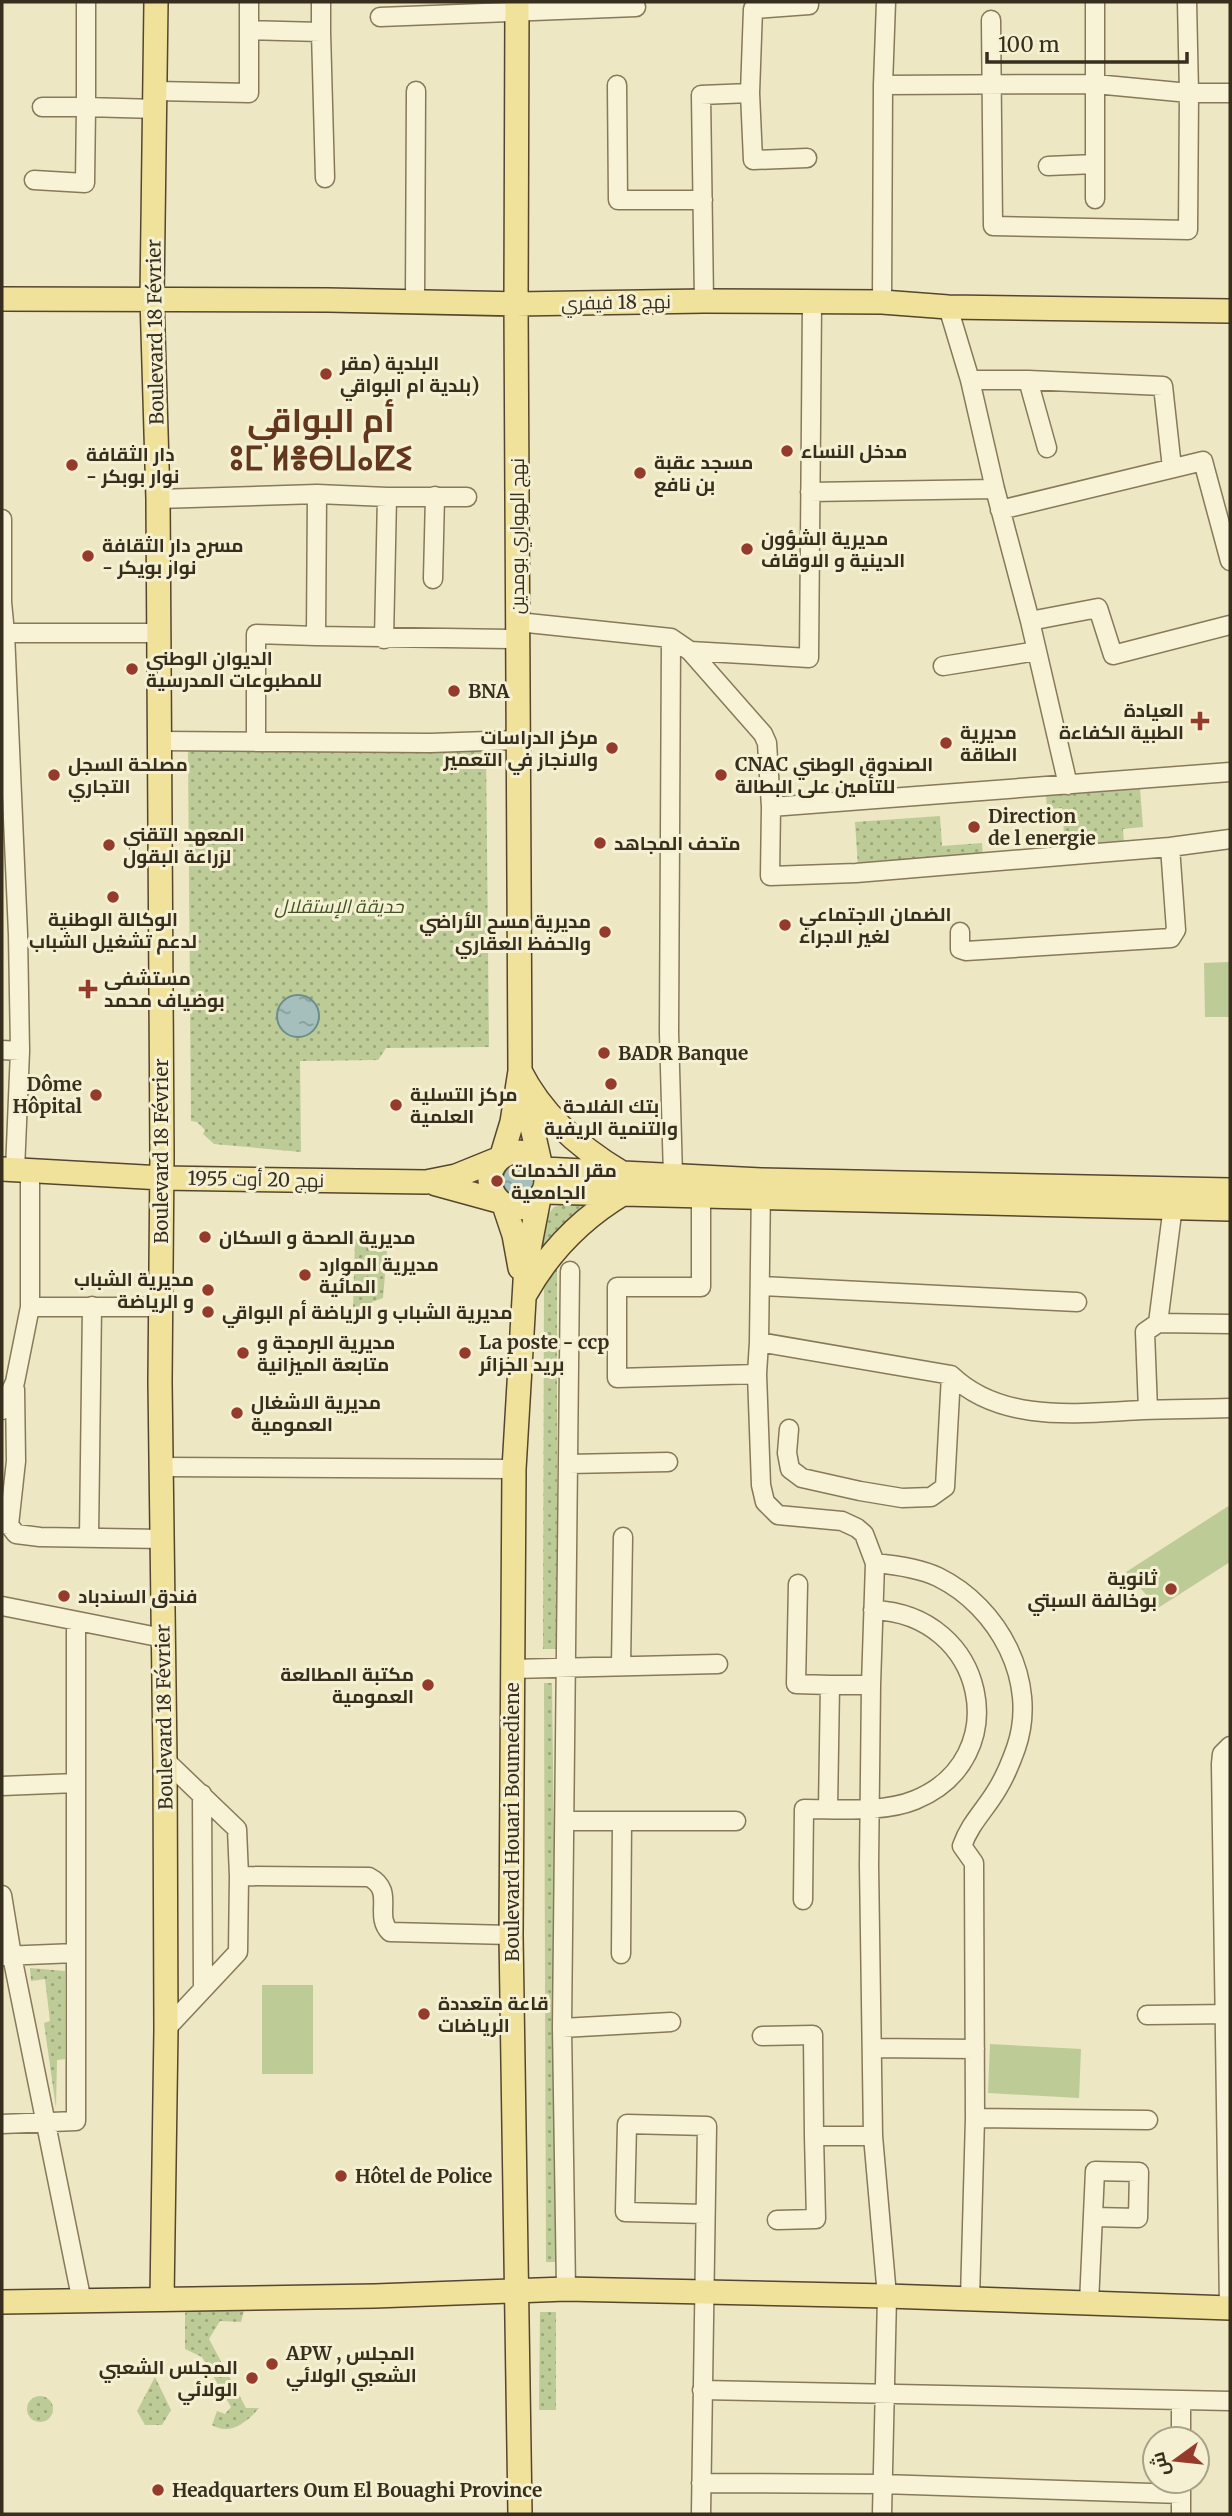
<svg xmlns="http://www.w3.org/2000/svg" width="1232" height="2516" viewBox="0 0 1232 2516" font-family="Merriweather,Cairo,'Noto Sans Tifinagh',serif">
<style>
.grass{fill:url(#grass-dots)}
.pitch{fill:#bdcb97}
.water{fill:url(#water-ripples);stroke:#6c8e8b;stroke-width:2}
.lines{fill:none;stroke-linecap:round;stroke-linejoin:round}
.minor-casing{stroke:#87795a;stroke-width:21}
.major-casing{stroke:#55462e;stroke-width:26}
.minor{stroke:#f8f3d6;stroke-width:18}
.major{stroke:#f0e29b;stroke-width:23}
.poi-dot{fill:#943b2b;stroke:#f5f0d2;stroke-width:2.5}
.labels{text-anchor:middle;stroke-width:6;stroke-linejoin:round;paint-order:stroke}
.street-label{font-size:19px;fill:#372e1e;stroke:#f5f0d2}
.poi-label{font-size:19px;font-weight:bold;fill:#372e1e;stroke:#f5f0d2;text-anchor:start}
.park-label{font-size:19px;font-style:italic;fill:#405325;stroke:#f5f0d2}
.town-label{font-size:33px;font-weight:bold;fill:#63371e;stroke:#f5f0d2}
</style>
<defs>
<pattern id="grass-dots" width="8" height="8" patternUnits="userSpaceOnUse" patternTransform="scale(1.75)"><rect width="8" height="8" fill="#bdcb97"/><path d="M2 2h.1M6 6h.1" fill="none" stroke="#9aa57b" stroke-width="1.8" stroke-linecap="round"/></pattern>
<pattern id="water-ripples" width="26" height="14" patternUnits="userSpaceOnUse" patternTransform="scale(1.75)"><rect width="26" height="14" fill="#a5c0bc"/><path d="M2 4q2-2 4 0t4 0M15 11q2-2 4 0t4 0" fill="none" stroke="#879c98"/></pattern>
</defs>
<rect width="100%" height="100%" fill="#ede7c3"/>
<!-- grass -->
<path class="grass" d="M 486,747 L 489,1047 L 386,1048 L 378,1060 L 300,1061 L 301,1152 L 214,1144 L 203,1134 L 205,1130 L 197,1122 L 191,1121 L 188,750 L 335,752 Z
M 1140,788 L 1143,827 L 1123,829 L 1124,844 L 1050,850 L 1049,836 L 1064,834 L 1062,808 L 1047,809 L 1046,795 Z
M 940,816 L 942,846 L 982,843 L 983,857 L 858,867 L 855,822 Z
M 577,1200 L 592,1200 L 580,1210 L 536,1264 L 544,1220 L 554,1207 Z
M 355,1239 L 388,1240 L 383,1298 L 372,1302 L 366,1311 L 353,1310 Z
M 557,1263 L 557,1649 L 543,1649 L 544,1289 Z
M 544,1683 L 552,1683 L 559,2262 L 546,2262 Z
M 30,1968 L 65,1971 L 65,2059 L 57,2060 L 56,2108 L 44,2023 L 50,2021 L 45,1979 L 31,1981 Z
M 191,2309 L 244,2310 L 241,2322 L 220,2321 L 209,2339 L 246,2408 L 259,2408 C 247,2422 230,2436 212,2425 L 217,2411 L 225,2414 L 231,2407 L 202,2357 L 185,2349 L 185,2313 Z
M 540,2312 L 556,2312 L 556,2410 L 539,2410 Z
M 155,2377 L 171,2410 L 162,2425 L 145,2425 L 137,2411 Z
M27 2409a13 13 0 1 1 26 0a13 13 0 1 1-26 0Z"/>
<!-- pitch -->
<path class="pitch" d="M 1230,962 L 1230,1017 L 1205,1017 L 1204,963 Z
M 1230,1505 L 1230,1562 L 1158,1608 L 1126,1572 Z
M 262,1985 L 313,1985 L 313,2074 L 262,2074 Z
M 990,2044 L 1081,2049 L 1079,2098 L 988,2093 Z"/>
<!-- water -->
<path class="water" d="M277 1016a21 21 0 1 1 42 0a21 21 0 1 1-42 0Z
M503 1180a19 19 0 1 1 38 0a19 19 0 1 1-38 0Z"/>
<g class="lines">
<defs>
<path id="minor" d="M 380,17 L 636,7
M 991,20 L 993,226 L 1188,230 L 1189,93 L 1187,2
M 249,30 L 321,32 L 321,2
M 321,32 L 325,178
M 617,85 L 618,200 L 703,200
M 883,85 L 886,2
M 157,91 L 249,93 L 249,2
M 750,93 L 753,9 L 809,5
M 42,107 L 86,107 L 86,2
M 1048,166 L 1095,164
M 34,180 L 85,183 L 86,107 L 156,109
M 1095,199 L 1095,2
M 415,301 L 416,91
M 704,301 L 701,95 L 750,93 L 753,160 L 807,158
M 882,302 L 883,85 L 1095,84 L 1189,93 L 1230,93
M 948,307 L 970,380 L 995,489 L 1030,621 L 1068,785
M 970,380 L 1028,380 L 1163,386 L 1172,468
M 1028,380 L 1047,448
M 810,492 L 995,489
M 317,494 L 387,497 L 384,639
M 387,497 L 467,497
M 158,499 L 317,494 L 316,636 L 517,639
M 1000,510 L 1203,461 L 1230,561
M 2,519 L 2,602 L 5,633 L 18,934 L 20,1051 L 15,1170
M 433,579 L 435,496
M 1030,621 L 1098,608 L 1113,655 L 1230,625
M 518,622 L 671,638 L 690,651 L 763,734 L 767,743 L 771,807
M 5,633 L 159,633
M 671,638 L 669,1032 L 673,1177
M 690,651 L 809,658 L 812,303
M 943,666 L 1037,651
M 160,741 L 430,743 L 517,740
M 256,742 L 256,634 L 316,636
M 1230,772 L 771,807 L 770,876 L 856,873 L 1170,847 L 1230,839
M 960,932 L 960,949 L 966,951 L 1171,938 L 1176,930 L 1170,847
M 2,1050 L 20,1051
M 30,1170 L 30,1307
M 761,1185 L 759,1342 L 951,1375 C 1002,1424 1079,1413 1143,1410 C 1172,1409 1201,1409 1230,1408
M 701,1195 L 701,1287 L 617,1287 L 617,1378 L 757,1374
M 760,1286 L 1077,1302
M 1158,1323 L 1173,1206
M 759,1342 L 757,1374 L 761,1485 L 765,1502 L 778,1515 L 842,1521 L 857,1528 L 864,1534 L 875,1563 L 871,1685 L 869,1865 L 873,2136 L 887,2296 L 882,2514
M 2,1410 L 15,1382 L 30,1307 L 160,1307
M 1148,1410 L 1145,1332 L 1158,1323 L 1230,1324
M 789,1429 L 787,1453 L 790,1469 L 802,1478 L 860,1491 L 902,1498 L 931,1497 L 945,1487 L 951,1375
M 568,1464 L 668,1462
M 162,1467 L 514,1469
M 2,1524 L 9,1525 L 16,1534 L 40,1537 L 163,1539
M 9,1525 L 16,1461 L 15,1389
M 89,1537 L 92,1306
M 875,1563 C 896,1565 919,1568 938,1577 C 999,1607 1039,1682 1016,1748 C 1011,1762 1006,1775 998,1788 C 986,1809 970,1823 962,1846 L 974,1863 L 975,2118 L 970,2299
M 798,1584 L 796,1684 L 830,1685
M 2,1606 L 163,1638
M 621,1666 L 623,1537
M 512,1669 L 718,1664
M 165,1760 L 237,1829 L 239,1876 L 369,1877 C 396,1891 373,1915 390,1932 L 511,1935
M 2,1786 L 76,1783
M 202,1794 L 203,1988
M 828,1809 L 830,1685 L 871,1685
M 566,1821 L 736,1821
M 2,1895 L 12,1956 L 82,2302
M 803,1900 L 804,1809 C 837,1809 884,1813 915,1800 C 1016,1759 987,1614 873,1610
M 621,1954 L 622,1821
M 2,1956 L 76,1953
M 1147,2015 L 1230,2014
M 562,2028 L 671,2022
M 166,2029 L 238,1952 L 239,1876
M 762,2036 L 813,2035 L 814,2136
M 873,2048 L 975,2049
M 975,2118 L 1148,2120
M 2,2124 L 76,2121 L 76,1621
M 777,2220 L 816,2219 L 814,2136 L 873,2136
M 566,2289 L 562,2028 L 570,1271
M 1089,2303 L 1095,2171 L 1139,2172 L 1138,2218 L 1094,2217
M 1229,2308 L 1221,1764 L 1222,1754 L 1230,1746
M 702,2390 L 1230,2401
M 1181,2400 L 1181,2439
M 701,2483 L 882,2484 L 1181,2494
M 701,2514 L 707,2126 L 627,2124 L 625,2212 L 705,2214
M 1181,2514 L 1181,2481"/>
<path id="major" d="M 156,2 L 152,298 L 158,499 L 162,1156 L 160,1382 L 165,1760 L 166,2029 L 162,2299
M 2,299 L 328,300 L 516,304 L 704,301 L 882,302 L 948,307 L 1230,311
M 520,1071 C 542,1115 580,1148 622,1173
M 523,1087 L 540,1163
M490 1180a28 28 0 1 1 56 0a28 28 0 1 1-56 0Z
M 502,1155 L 512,1122 L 520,1071 L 516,304 L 517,2
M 2,1169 L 162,1178 L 426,1182 L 456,1176 L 498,1159
M 544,1169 L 761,1180 L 1230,1190
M 436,1184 L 498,1201
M 543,1192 L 1230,1209
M 504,1205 L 514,1235 L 520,1268
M 526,1293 C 550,1250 582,1218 624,1193
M 2,2302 L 375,2296 L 566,2289 L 887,2296 L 1230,2308
M 520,2514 L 511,1935 L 514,1469 L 526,1265 L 539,1198"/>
</defs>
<!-- minor casing -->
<use href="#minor" class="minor-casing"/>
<!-- major casing -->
<use href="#major" class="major-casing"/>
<!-- minor -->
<use href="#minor" class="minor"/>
<!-- major -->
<use href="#major" class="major"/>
</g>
<!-- markers -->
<g class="poi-dot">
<circle cx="326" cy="374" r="7"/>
<circle cx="787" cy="451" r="7"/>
<circle cx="72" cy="465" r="7"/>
<circle cx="640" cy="473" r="7"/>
<circle cx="747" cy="549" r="7"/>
<circle cx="88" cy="556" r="7"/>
<circle cx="132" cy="669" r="7"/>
<circle cx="454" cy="691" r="7"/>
<path d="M1196.5 710.5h7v7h7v7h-7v7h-7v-7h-7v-7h7z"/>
<circle cx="946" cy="743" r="7"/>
<circle cx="612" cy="748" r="7"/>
<circle cx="54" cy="775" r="7"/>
<circle cx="721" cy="775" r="7"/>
<circle cx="974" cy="827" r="7"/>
<circle cx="600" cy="843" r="7"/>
<circle cx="109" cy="845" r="7"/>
<circle cx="113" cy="897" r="7"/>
<circle cx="785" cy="925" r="7"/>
<circle cx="605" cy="932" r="7"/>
<path d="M84.5 978.5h7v7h7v7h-7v7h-7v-7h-7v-7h7z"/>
<circle cx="604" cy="1053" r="7"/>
<circle cx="611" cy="1084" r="7"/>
<circle cx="96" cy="1095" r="7"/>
<circle cx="396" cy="1105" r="7"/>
<circle cx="497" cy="1181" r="7"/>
<circle cx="205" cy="1237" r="7"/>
<circle cx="305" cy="1275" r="7"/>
<circle cx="208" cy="1290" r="7"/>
<circle cx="208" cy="1312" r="7"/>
<circle cx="243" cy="1353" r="7"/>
<circle cx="465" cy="1353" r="7"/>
<circle cx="237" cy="1413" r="7"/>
<circle cx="1171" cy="1589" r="7"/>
<circle cx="64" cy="1596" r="7"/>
<circle cx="428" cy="1685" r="7"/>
<circle cx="424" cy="2014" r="7"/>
<circle cx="341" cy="2176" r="7"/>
<circle cx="272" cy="2364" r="7"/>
<circle cx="252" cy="2378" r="7"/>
<circle cx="158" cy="2490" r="7"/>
</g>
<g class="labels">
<!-- street labels -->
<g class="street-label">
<text transform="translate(616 302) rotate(-1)" y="7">نهج 18 فيفري</text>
<text transform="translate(155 332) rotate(-91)" y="7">Boulevard 18 Février</text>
<text transform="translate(517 536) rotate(-90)" y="7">نهج الهواري بومدين</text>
<text transform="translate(161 1151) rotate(-90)" y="7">Boulevard 18 Février</text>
<text transform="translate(256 1179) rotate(1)" y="7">نهج 20 أوت 1955</text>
<text transform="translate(164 1717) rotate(-91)" y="7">Boulevard 18 Février</text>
<text transform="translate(512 1822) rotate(-90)" y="7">Boulevard Houari Boumediene</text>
</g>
<!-- poi labels -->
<g class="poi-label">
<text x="340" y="370">البلدية (مقر<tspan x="340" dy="22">بلدية ام البواقي)</tspan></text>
<text x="801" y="458">مدخل النساء</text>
<text x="86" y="461">دار الثقافة<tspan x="86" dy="22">- نوار بوبكر</tspan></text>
<text x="654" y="469">مسجد عقبة<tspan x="654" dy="22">بن نافع</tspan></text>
<text x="761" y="545">مديرية الشؤون<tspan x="761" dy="22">الدينية و الاوقاف</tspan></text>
<text x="102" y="552">مسرح دار الثقافة<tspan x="102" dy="22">- نوار بويكر</tspan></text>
<text x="146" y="665">الديوان الوطني<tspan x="146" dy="22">للمطبوعات المدرسية</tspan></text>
<text x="468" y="698">BNA</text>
<text x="1184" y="717" text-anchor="end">العيادة<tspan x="1184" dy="22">الطبية الكفاءة</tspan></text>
<text x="960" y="739">مديرية<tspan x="960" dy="22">الطاقة</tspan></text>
<text x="598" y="744" text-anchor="end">مركز الدراسات<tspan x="598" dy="22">والانجاز في التعمير</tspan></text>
<text x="68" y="771">مصلحة السجل<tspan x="68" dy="22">التجاري</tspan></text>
<text x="735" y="771">CNAC الصندوق الوطني<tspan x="735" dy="22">للتأمين على البطالة</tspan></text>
<text x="988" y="823">Direction<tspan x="988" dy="22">de l energie</tspan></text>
<text x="123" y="841">المعهد التقني<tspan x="123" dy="22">لزراعة البقول</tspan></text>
<text x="614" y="850">متحف المجاهد</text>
<text x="799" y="921">الضمان الاجتماعي<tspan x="799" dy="22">لغير الاجراء</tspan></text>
<text x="113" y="926" text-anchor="middle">الوكالة الوطنية<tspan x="113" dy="22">لدعم تشغيل الشباب</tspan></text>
<text x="591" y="928" text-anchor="end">مديرية مسح الأراضي<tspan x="591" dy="22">والحفظ العقاري</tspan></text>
<text x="104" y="985">مستشفى<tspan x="104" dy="22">بوضياف محمد</tspan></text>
<text x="618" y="1060">BADR Banque</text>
<text x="82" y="1091" text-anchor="end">Dôme<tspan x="82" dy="22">Hôpital</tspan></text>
<text x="410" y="1101">مركز التسلية<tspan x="410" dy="22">العلمية</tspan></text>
<text x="611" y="1113" text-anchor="middle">بتك الفلاحة<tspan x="611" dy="22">والتنمية الريفية</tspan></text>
<text x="511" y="1177">مقر الخدمات<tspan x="511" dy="22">الجامعية</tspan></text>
<text x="219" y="1244">مديرية الصحة و السكان</text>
<text x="319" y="1271">مديرية الموارد<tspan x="319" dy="22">المائية</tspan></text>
<text x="194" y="1286" text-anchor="end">مديرية الشباب<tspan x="194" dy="22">و الرياضة</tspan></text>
<text x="222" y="1319">مديرية الشباب و الرياضة أم البواقي</text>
<text x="257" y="1349">مديرية البرمجة و<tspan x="257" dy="22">متابعة الميزانية</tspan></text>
<text x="479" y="1349">La poste - ccp<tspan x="479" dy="22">بريد الجزائر</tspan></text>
<text x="251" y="1409">مديرية الاشغال<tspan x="251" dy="22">العمومية</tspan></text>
<text x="1157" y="1585" text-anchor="end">ثانوية<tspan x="1157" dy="22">بوخالفة السبتي</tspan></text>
<text x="78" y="1603">فندق السندباد</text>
<text x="414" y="1681" text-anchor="end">مكتبة المطالعة<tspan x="414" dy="22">العمومية</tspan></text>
<text x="438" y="2010">قاعة متعددة<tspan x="438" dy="22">الرياضات</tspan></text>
<text x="355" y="2183">Hôtel de Police</text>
<text x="286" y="2360">APW , المجلس<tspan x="286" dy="22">الشعبي الولائي</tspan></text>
<text x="238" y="2374" text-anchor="end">المجلس الشعبي<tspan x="238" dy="22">الولائي</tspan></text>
<text x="172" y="2497">Headquarters Oum El Bouaghi Province</text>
</g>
<!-- park labels -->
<g class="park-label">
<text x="339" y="913">حديقة الإستقلال</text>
</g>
<!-- town labels -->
<g class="town-label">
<text x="321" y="432">أم البواقي<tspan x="321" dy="38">ⵓⵎ ⵍⴻⴱⵡⴰⵇⵉ</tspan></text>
</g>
</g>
<!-- border -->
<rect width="1232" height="2516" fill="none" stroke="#372e1e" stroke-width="7"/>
<!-- north arrow -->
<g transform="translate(1176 2460) rotate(255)"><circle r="33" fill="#f5f0d2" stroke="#a9a28a" stroke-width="2"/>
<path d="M0-5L12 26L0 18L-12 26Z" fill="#943b2b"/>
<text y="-10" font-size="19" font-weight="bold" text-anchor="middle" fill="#372e1e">ش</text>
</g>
<!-- scale -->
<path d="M987 52v10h200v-10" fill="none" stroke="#372e1e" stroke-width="3.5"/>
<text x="998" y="52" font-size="21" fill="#372e1e" stroke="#f5f0d2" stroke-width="5" paint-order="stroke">100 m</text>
</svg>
